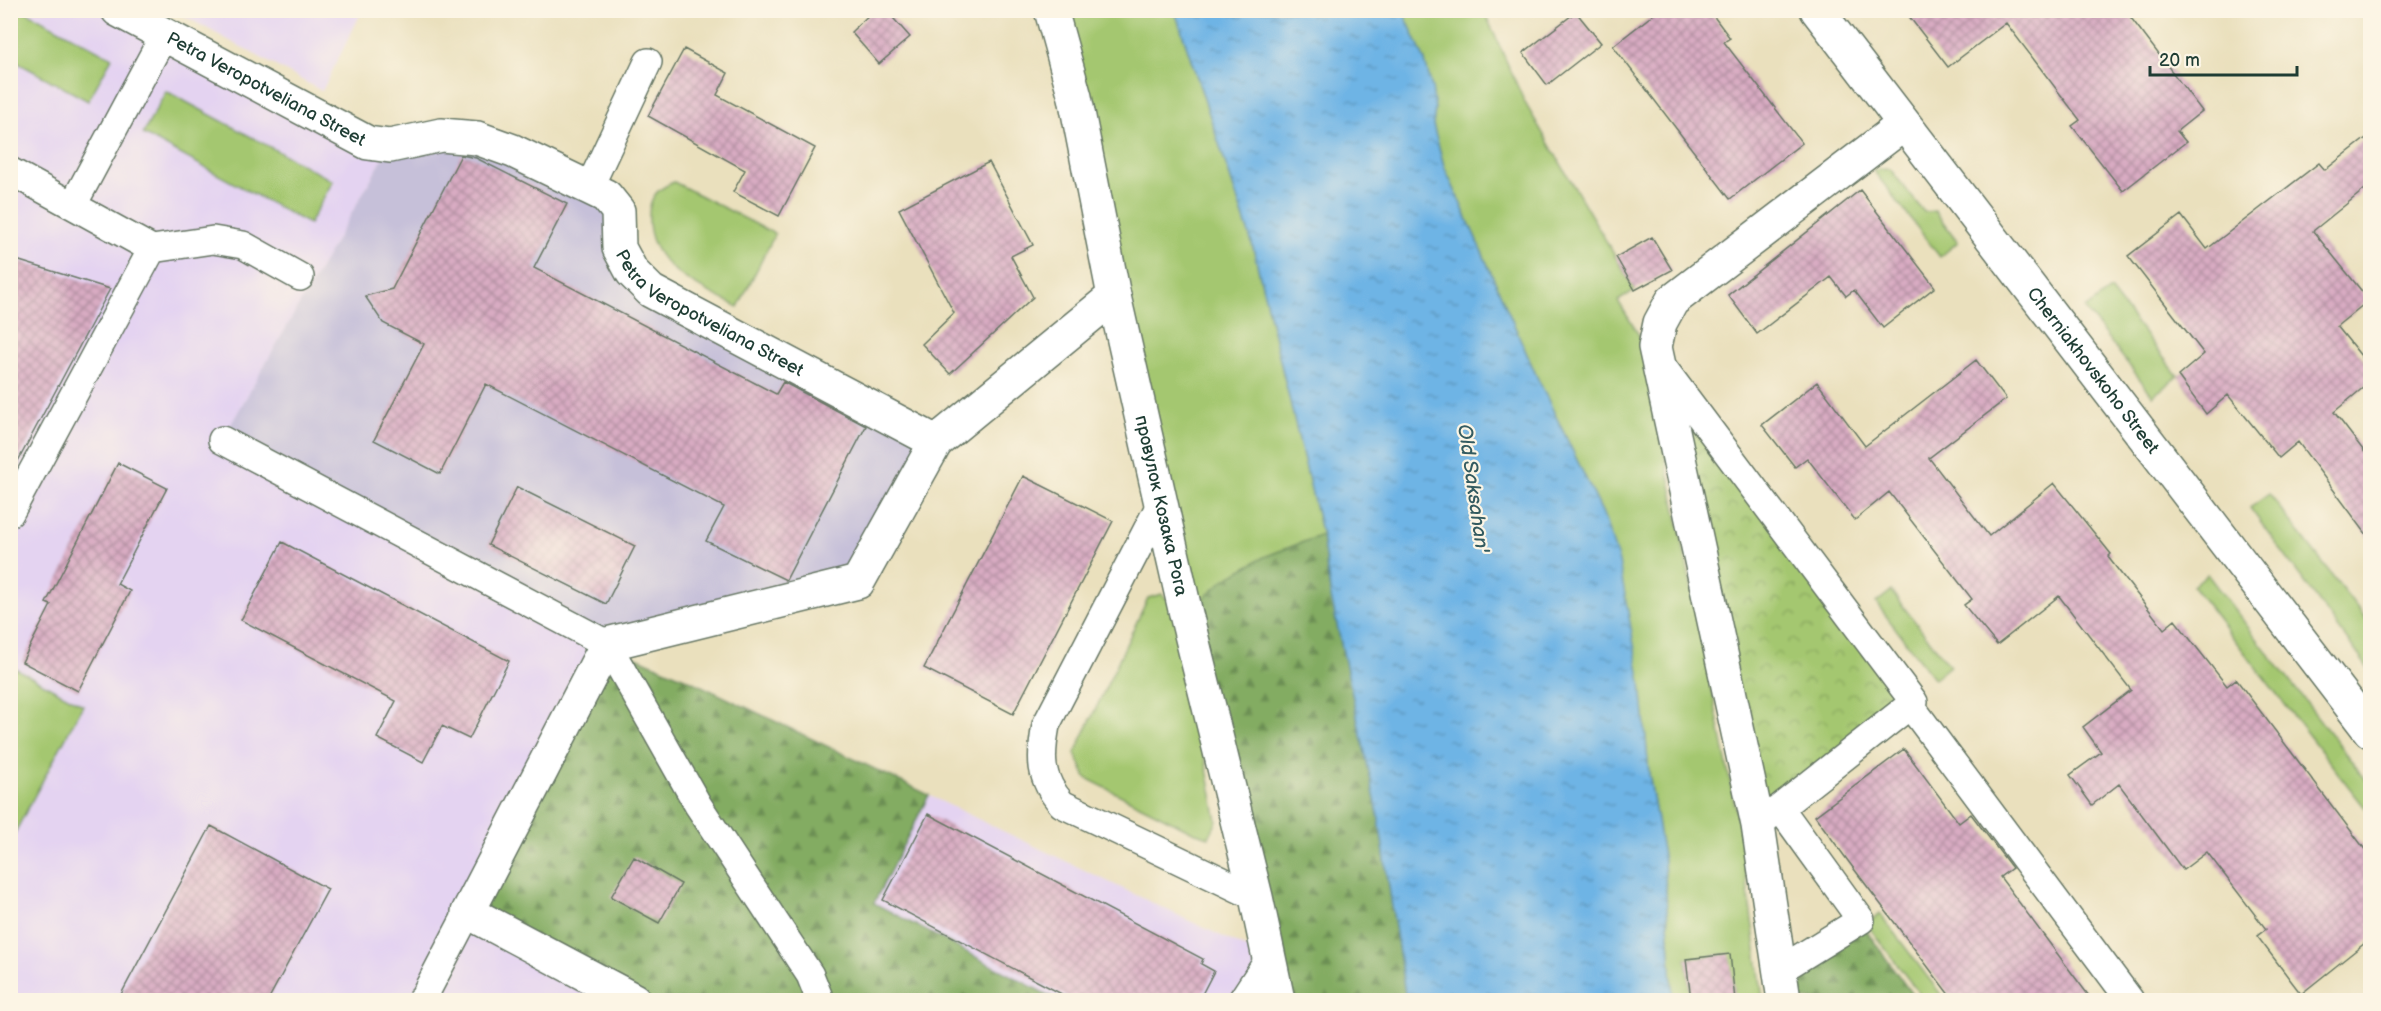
<svg xmlns="http://www.w3.org/2000/svg" width="2381" height="1011" viewBox="0 0 2381 1011" font-family="'Balsamiq Sans',sans-serif">
<style>
.built{fill:#e4d3f1}
.industrial{fill:#c6c0d9}
.green{fill:#a4c770;stroke:#628252;stroke-width:1.5}
.forest{fill:url(#forest-firs);stroke:#51744b;stroke-width:1.5}
.park{fill:url(#park-crowns);stroke:#628252;stroke-width:1.5}
.water{fill:url(#water-ripples);stroke:#46788c;stroke-width:1.5}
.building{fill:url(#building-cross-hatch)}
.lines{fill:none;stroke-linecap:round;stroke-linejoin:round}
.service-casing{stroke:#667664;stroke-width:30}
.minor-casing{stroke:#667664;stroke-width:36}
.service{stroke:#fff;stroke-width:27}
.minor{stroke:#fff;stroke-width:33}
.labels{text-anchor:middle;stroke-width:4.5;stroke-linejoin:round;paint-order:stroke}
.street-label{font-size:18px;fill:#1f3d34;stroke:#fcf5e5}
.water-label{font-size:20px;font-style:italic;fill:#335b60;stroke:#fcf5e5}
</style>
<defs>
<pattern id="forest-firs" width="22" height="20" patternUnits="userSpaceOnUse" patternTransform="scale(1.5)"><rect width="22" height="20" fill="#83ac62"/><path d="M5 1l3.5 6h-7zM16 11l3.5 6h-7z" fill="#6b8d52"/></pattern>
<pattern id="park-crowns" width="20" height="18" patternUnits="userSpaceOnUse" patternTransform="scale(1.5)"><rect width="20" height="18" fill="#a4c770"/><path d="M2 6a3 3 0 1 1 6 0M12 15a3 3 0 1 1 6 0" fill="none" stroke="#85a35d"/></pattern>
<pattern id="water-ripples" width="26" height="14" patternUnits="userSpaceOnUse" patternTransform="scale(1.5)"><rect width="26" height="14" fill="#6eb4e5"/><path d="M2 4q2-2 4 0t4 0M15 11q2-2 4 0t4 0" fill="none" stroke="#5a94ba"/></pattern>
<pattern id="building-cross-hatch" width="8" height="8" patternUnits="userSpaceOnUse" patternTransform="scale(1.5)"><rect width="8" height="8" fill="#d9acc3"/><path d="M0 0l8 8M0 8l8-8" fill="none" stroke="#af8d9f"/></pattern>
</defs>
<rect width="100%" height="100%" fill="#fcf5e5"/>
<filter id="ink" filterUnits="userSpaceOnUse"><feTurbulence type="fractalNoise" baseFrequency=".0167" numOctaves="2"/><feDisplacementMap in="SourceGraphic" scale="12" xChannelSelector="R" yChannelSelector="G"/><feConvolveMatrix kernelMatrix="1 2 1 2 8 2 1 2 1" color-interpolation-filters="sRGB"/></filter>
<filter id="wash" filterUnits="userSpaceOnUse"><feTurbulence type="fractalNoise" baseFrequency=".008" numOctaves="4" result="noise"/><feDisplacementMap in="SourceGraphic" scale="24" xChannelSelector="R" yChannelSelector="G"/><feGaussianBlur stdDeviation="1.35" result="paint"/><feColorMatrix in="noise" values="0 0 0 0 0 0 0 0 0 0 0 0 0 0 0 0 0 1.4 0 .05"/><feComposite in="paint" operator="in"/></filter>
<g filter="url(#wash)">
<rect width="100%" height="100%" fill="#eae0bd"/>
<!-- built -->
<path class="built" d="M 10,11 L 118,11 L 390,146 L 223,439 L 607,644 L 689,680 L 1269,959 L 1278,1000 L 11,1000 Z
M 175,11 L 362,11 L 322,91 Z"/>
<!-- industrial -->
<path class="industrial" d="M 441,135 L 606,196 L 632,272 L 936,442 L 862,579 L 607,644 L 222,440 L 390,146 Z"/>
<!-- green -->
<path class="green" d="M 10,11 L 25,11 L 112,58 L 88,101 L 11,59 Z
M 1051,11 L 1175,11 L 1252,243 L 1322,535 L 1264,557 L 1186,614 Z
M 1403,11 L 1484,11 L 1525,103 L 1635,290 L 1618,301 L 1642,340 L 1739,826 L 1763,1000 L 1725,1000 L 1735,999 L 1729,954 L 1686,959 L 1691,1000 L 1673,1000 L 1664,862 L 1649,774 L 1641,683 L 1603,514 L 1537,377 L 1444,166 L 1433,125 L 1435,109 L 1425,61 Z
M 166,91 L 333,181 L 309,224 L 143,134 Z
M 1890,169 L 1924,212 L 1935,211 L 1958,242 L 1940,257 L 1873,170 Z
M 674,182 L 775,234 L 738,307 C 699,286 647,268 649,216 C 649,197 657,189 674,182 Z
M 2110,290 L 2178,376 L 2153,396 L 2085,309 Z
M 2269,494 L 2370,624 L 2370,671 L 2250,508 Z
M 2207,574 L 2370,785 L 2369,813 L 2193,586 Z
M 1891,591 L 1950,666 L 1934,679 L 1876,603 Z
M 1162,594 L 1176,608 L 1217,821 L 1209,837 L 1193,832 L 1086,778 L 1075,753 L 1148,598 Z
M 11,666 L 83,705 L 11,840 Z
M 1880,914 L 1945,1000 L 1924,1000 L 1866,923 Z"/>
<!-- forest -->
<path class="forest" d="M 1322,535 L 1331,597 L 1378,813 L 1406,1000 L 1278,1000 L 1186,614 L 1225,579 L 1264,557 Z
M 607,644 L 689,680 L 929,795 L 874,903 L 1057,1000 L 634,1000 L 468,912 Z
M 1863,926 L 1916,1000 L 1793,1000 L 1790,973 Z"/>
<!-- park -->
<path class="park" d="M 1691,421 L 1904,701 L 1763,814 L 1681,428 Z"/>
<!-- water -->
<path class="water" d="M 1175,11 L 1403,11 L 1425,61 L 1432,88 L 1435,109 L 1433,125 L 1444,166 L 1537,377 L 1603,514 L 1619,562 L 1641,683 L 1649,774 L 1664,862 L 1673,1000 L 1406,1000 L 1378,813 L 1331,597 L 1322,535 L 1252,243 Z"/>
<g id="blocks">
<!-- building -->
<path class="building" d="M 874,10 L 886,10 L 910,37 L 879,64 L 851,32 Z
M 1659,10 L 1709,10 L 1730,38 L 1724,42 L 1802,143 L 1730,199 L 1613,46 Z
M 1904,10 L 2125,10 L 2202,111 L 2177,131 L 2186,142 L 2123,191 L 2072,126 L 2080,120 L 2006,23 L 1948,67 Z
M 1576,12 L 1601,43 L 1547,85 L 1523,53 Z
M 684,49 L 728,73 L 717,95 L 815,148 L 779,216 L 733,192 L 745,170 L 648,116 Z
M 2370,135 L 2370,185 L 2313,231 L 2369,300 L 2337,326 L 2370,367 L 2370,382 L 2334,412 L 2370,459 L 2370,539 L 2298,442 L 2279,458 L 2228,395 L 2206,414 L 2178,376 L 2204,354 L 2128,256 L 2181,215 L 2207,249 L 2319,163 L 2325,170 Z
M 461,155 L 476,158 L 567,204 L 534,268 L 776,394 L 783,382 L 866,426 L 786,580 L 706,541 L 724,507 L 486,384 L 440,474 L 374,440 L 424,344 L 383,323 L 365,296 L 392,289 Z
M 989,162 L 1033,245 L 1011,256 L 1033,297 L 950,374 L 922,344 L 954,313 L 899,209 Z
M 1860,190 L 1935,287 L 1883,328 L 1854,290 L 1846,296 L 1831,277 L 1757,334 L 1728,295 Z
M 1652,237 L 1672,270 L 1635,290 L 1616,257 Z
M 10,258 L 110,289 L 10,476 Z
M 1976,360 L 2006,399 L 1929,458 L 1989,536 L 2054,483 L 2111,554 L 2108,557 L 2164,629 L 2175,620 L 2227,686 L 2236,679 L 2370,856 L 2370,939 L 2301,994 L 2257,936 L 2266,929 L 2207,852 L 2183,870 L 2119,784 L 2092,805 L 2070,775 L 2101,752 L 2083,727 L 2131,690 L 2059,596 L 1997,645 L 1964,605 L 1972,599 L 1889,492 L 1855,520 L 1807,458 L 1795,467 L 1762,425 L 1817,382 L 1865,446 Z
M 118,463 L 167,488 L 117,584 L 130,591 L 78,691 L 22,662 L 51,605 L 46,603 Z
M 1023,476 L 1113,521 L 1013,714 L 924,668 Z
M 517,487 L 635,546 L 606,604 L 488,545 Z
M 282,542 L 509,661 L 469,739 L 442,726 L 423,762 L 377,738 L 396,701 L 241,620 Z
M 1904,749 L 1959,823 L 1971,814 L 2012,868 L 2000,877 L 2092,1000 L 1953,1000 L 1848,861 L 1815,816 Z
M 928,814 L 1203,959 L 1201,964 L 1214,971 L 1199,1000 L 1073,1000 L 883,900 Z
M 211,826 L 328,889 L 268,1000 L 118,1000 Z
M 634,857 L 681,884 L 659,923 L 611,897 Z
M 1730,954 L 1735,1000 L 1691,1000 L 1686,959 Z"/>
</g>
</g>
<g filter="url(#ink)">
<use href="#blocks" fill-opacity="0" stroke="#667664" stroke-width="1.5"/>
<g class="lines">
<defs>
<path id="service" d="M 10,171 L 152,249 L 213,240 L 243,245 L 300,277
M 589,188 L 648,62
M 73,205 L 164,35
M 1659,362 L 1914,702 L 1758,825
M 222,440 L 607,644 L 698,805 L 810,975 L 820,1000
M 1162,501 L 1046,725 C 1040,758 1039,778 1062,804 L 1256,897
M 10,513 L 152,249
M 1910,705 L 2130,1000
M 1780,808 L 1861,920 L 1780,970
M 422,1000 L 468,912
M 1242,1000 L 1269,959"/>
<g id="minor">
<path id="s1" d="M 118,10 L 368,143 L 390,146 L 441,135 L 477,138 L 513,151 L 606,196 L 618,211 L 619,248 L 632,272 L 651,291 L 936,442 L 1114,296"/>
<path id="s2" d="M 1051,10 L 1075,97 L 1114,296 L 1186,614 L 1256,897 L 1278,1000"/>
<path id="s3" d="M 1817,10 L 2370,731"/>
<path d="M 634,1000 L 468,912 L 607,644 L 858,582 L 936,442"/>
<path d="M 1784,1000 L 1758,825 L 1655,347 L 1660,323 L 1672,301 L 1904,124"/>
</g>
</defs>
<!-- service casing -->
<use href="#service" class="service-casing"/>
<!-- minor casing -->
<use href="#minor" class="minor-casing"/>
<!-- service -->
<use href="#service" class="service"/>
<!-- minor -->
<use href="#minor" class="minor"/>
</g>
</g>
<g class="labels">
<!-- street labels -->
<g class="street-label">
<text dy="6" stroke="none"><textPath href="#s1" startOffset="168">Petra Veropotveliana Street</textPath></text>
<text dy="6" stroke="none"><textPath href="#s1" startOffset="706">Petra Veropotveliana Street</textPath></text>
<text dy="6" stroke="none"><textPath href="#s3" startOffset="454">Cherniakhovskoho Street</textPath></text>
<text dy="6" stroke="none"><textPath href="#s2" startOffset="508">провулок Козака Рога</textPath></text>
</g>
<!-- water labels -->
<g class="water-label">
<text transform="translate(1474 488) rotate(82)" y="7">Old Saksahan'</text>
</g>
</g>
<!-- margin -->
<rect width="2381" height="1011" fill="none" stroke="#fcf5e5" stroke-width="36"/>
<!-- scale -->
<path d="M2150 66v9h147v-9" fill="none" stroke="#1f3d34" stroke-width="3"/>
<text x="2159" y="66" font-size="18" fill="#1f3d34" stroke="#fcf5e5" stroke-width="4.5" paint-order="stroke">20 m</text>
</svg>
